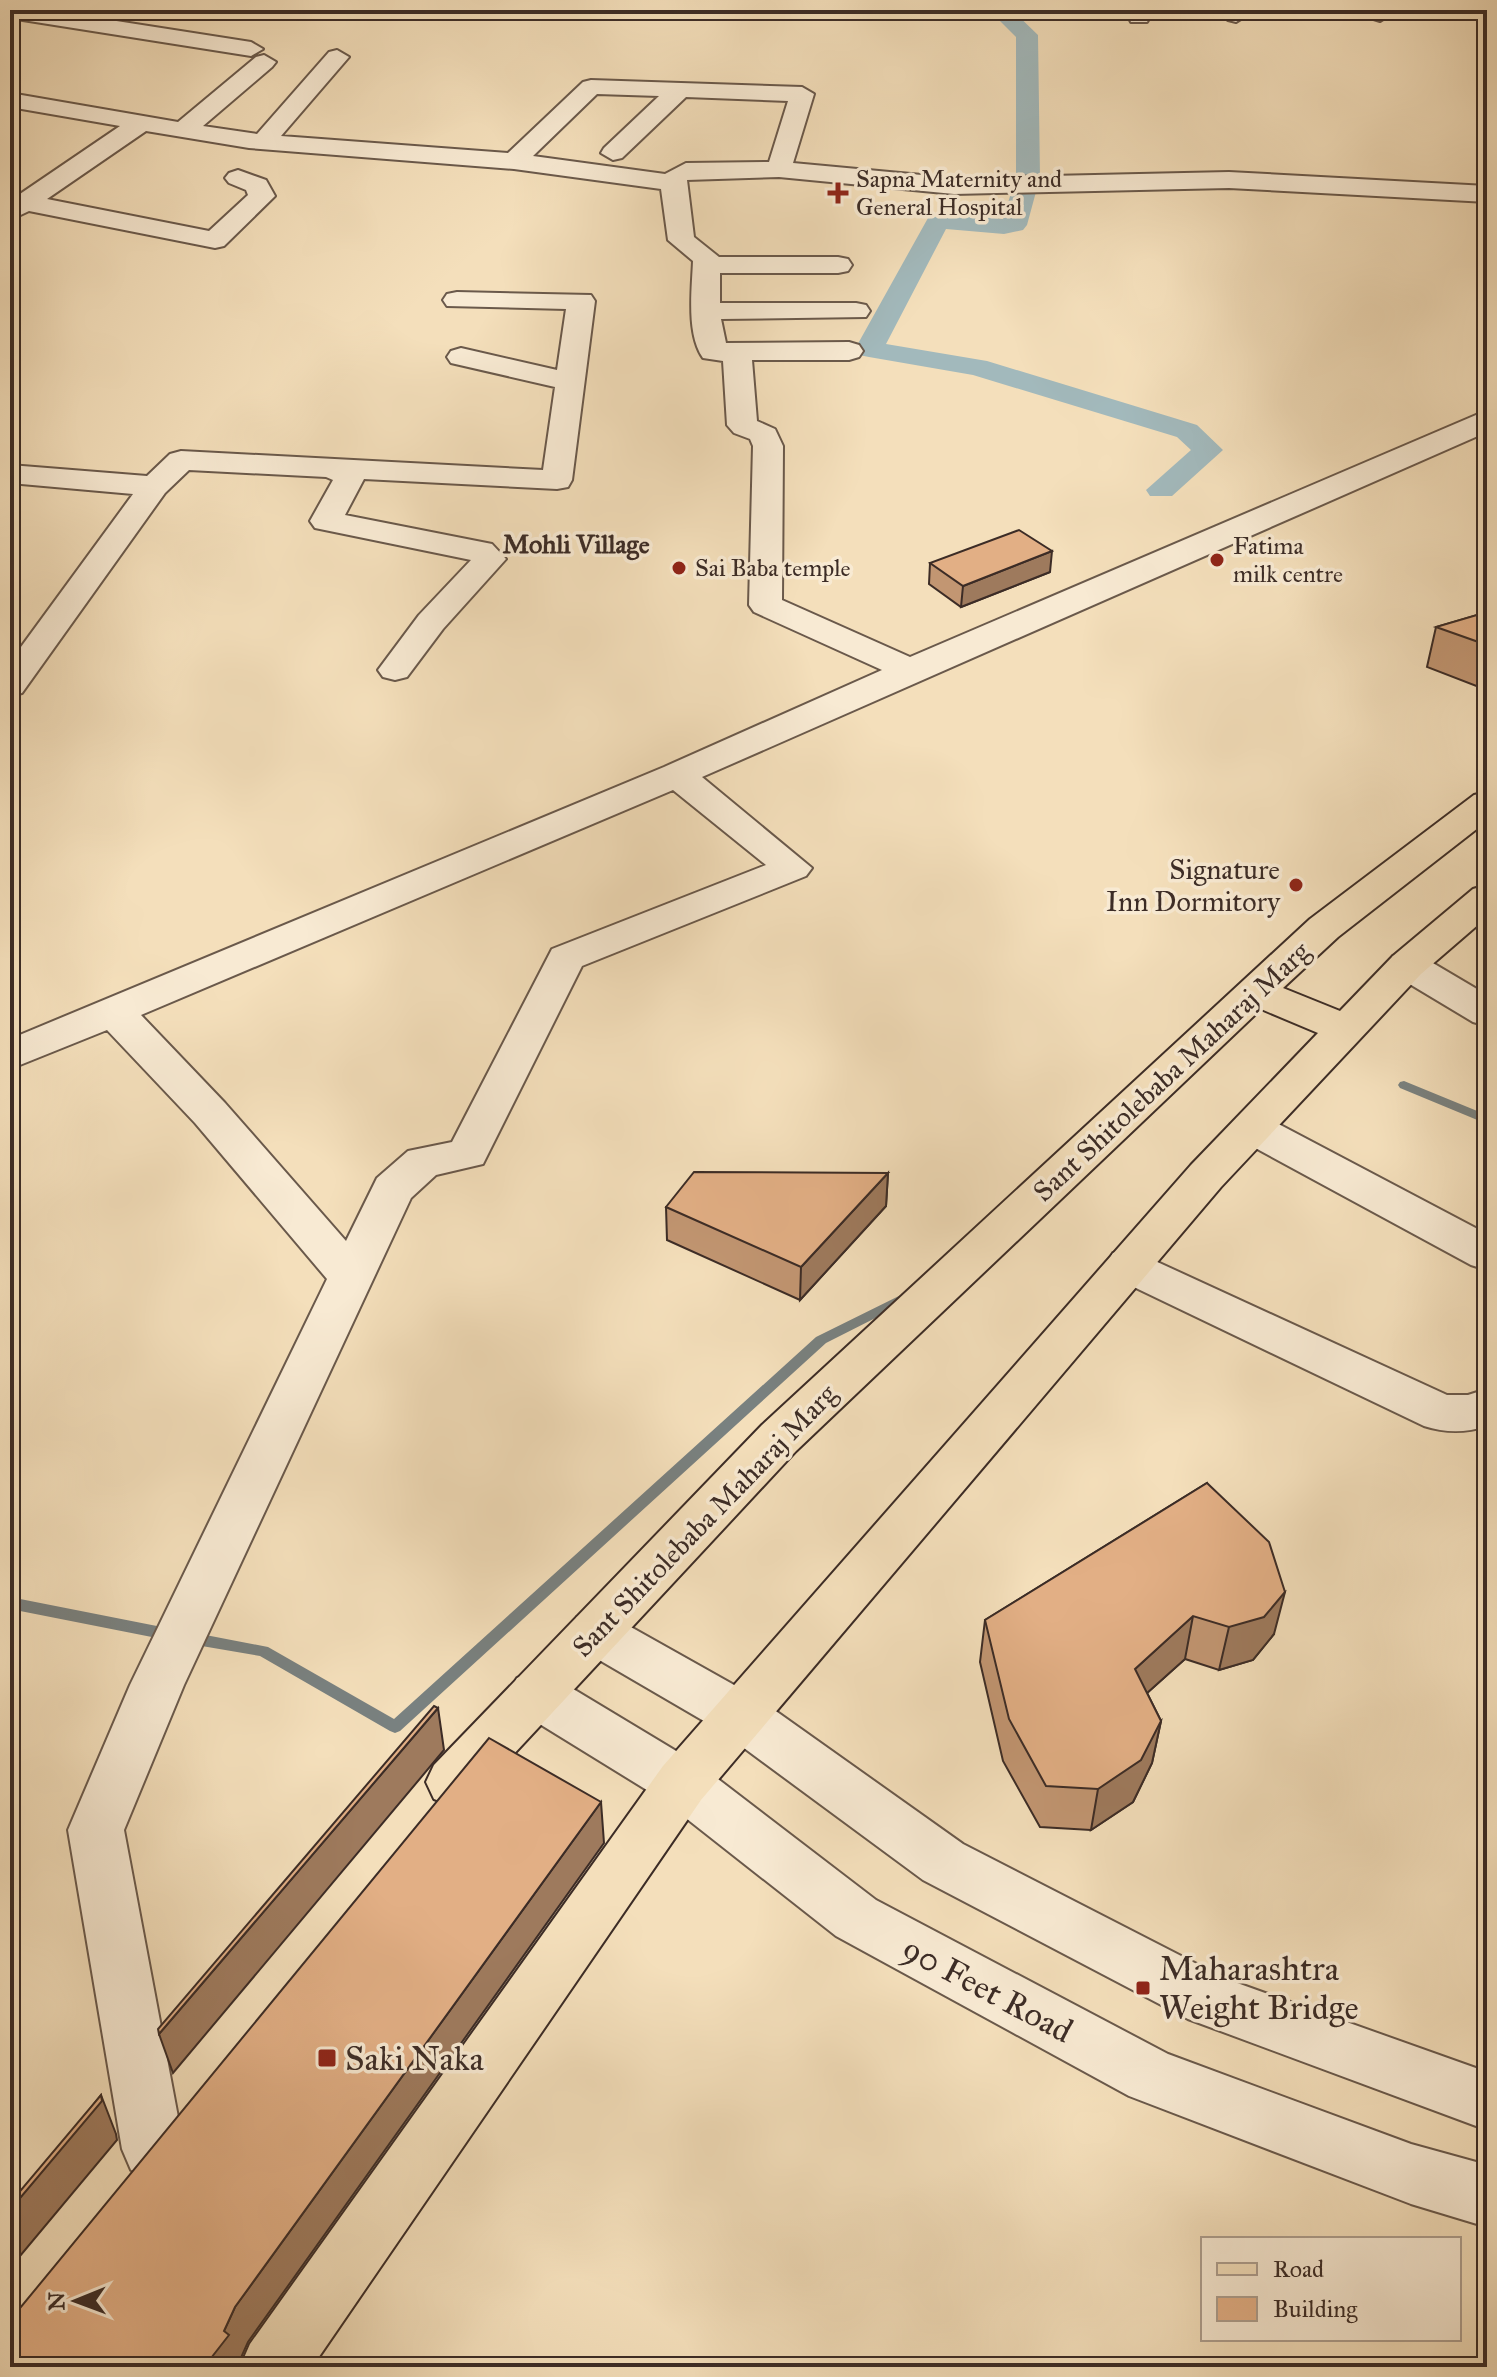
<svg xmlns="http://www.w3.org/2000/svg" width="1497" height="2377" viewBox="0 0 1497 2377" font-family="'IM FELL Great Primer',serif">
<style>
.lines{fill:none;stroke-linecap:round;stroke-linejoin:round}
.stream{fill:#798180;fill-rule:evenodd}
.canal{fill:#a2b9bc;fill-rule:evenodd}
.minor-casing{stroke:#6a594b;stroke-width:4}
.major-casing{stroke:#3c2c26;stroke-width:4}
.minor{fill:#f8ead3;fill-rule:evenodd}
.major{fill:#f4dfbb;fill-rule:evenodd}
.wall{fill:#c29672;stroke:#3c2c26;stroke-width:2}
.shaded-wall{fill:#9e7a5d;stroke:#3c2c26;stroke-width:2}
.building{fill:#e2af85;stroke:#3c2c26;stroke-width:2}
.poi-dot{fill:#8f2418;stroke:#f8ead3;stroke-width:3}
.labels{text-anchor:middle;stroke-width:7;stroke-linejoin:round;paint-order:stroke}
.far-poi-label{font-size:24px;fill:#3c2c26;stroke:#f8ead3;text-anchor:start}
.far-neighbourhood-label{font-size:26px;font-weight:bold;fill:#3c2c26;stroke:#f8ead3}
.poi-label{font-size:28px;fill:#3c2c26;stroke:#f8ead3;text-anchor:end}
.street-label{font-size:28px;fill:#3c2c26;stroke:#f8ead3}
.near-poi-label{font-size:34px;fill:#3c2c26;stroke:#f8ead3;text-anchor:start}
.near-street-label{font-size:34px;fill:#3c2c26;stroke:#f8ead3}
</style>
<rect width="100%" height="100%" fill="#f4dfbb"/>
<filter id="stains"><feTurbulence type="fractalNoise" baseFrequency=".0025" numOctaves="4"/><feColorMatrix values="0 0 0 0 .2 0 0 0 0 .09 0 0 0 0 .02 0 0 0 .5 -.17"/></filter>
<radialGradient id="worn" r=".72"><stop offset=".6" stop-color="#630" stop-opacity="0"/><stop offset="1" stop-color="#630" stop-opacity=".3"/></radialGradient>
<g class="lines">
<!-- stream -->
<path class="stream" d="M 1404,1081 L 1487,1115 L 1487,1124 L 1400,1088 L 1398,1085 L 1400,1082 Z
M 907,1292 L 911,1294 L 913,1297 L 911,1300 L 826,1343 L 400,1731 L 395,1733 L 390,1731 L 260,1656 L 190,1644 L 185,1642 L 183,1638 L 185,1634 L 190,1632 L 268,1647 L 394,1719 L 816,1337 Z
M 10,1597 L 172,1629 L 177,1631 L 179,1635 L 177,1639 L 172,1641 L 10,1609 Z"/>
<!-- canal -->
<path class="canal" d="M 989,10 L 1012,10 L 1038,35 L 1040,177 L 1027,225 L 1023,230 L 1004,234 L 946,229 L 886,344 L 987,361 L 1197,425 L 1223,450 L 1172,496 L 1150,496 L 1146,490 L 1191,450 L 1177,437 L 973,375 L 869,357 L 859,355 L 855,349 L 928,218 L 956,214 L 1003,219 L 1016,177 L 1016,37 Z"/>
<defs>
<path id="minor" d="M 10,10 L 46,10 L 251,42 L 263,49 L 251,56 L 10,18 Z
M 1125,10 L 1147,10 L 1150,17 L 1147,22 L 1131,22 Z
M 1223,10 L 1245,10 L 1247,15 L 1236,22 L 1228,20 Z
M 1358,10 L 1388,10 L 1391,14 L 1380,21 L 1361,15 Z
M 337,50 L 349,57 L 281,136 L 508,153 L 583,82 L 591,80 L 802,87 L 814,94 L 793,163 L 954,178 L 1229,172 L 1487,186 L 1487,202 L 1229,188 L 954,194 L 779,177 L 687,180 L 694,237 L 719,257 L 838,257 L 848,259 L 852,265 L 848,271 L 838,273 L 720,273 L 720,303 L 856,303 L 866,305 L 870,311 L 866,317 L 721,319 L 726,343 L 849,342 L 859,345 L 863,351 L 859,357 L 849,360 L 752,360 L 757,421 L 775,429 L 783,446 L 782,600 L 910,657 L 1476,415 L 1487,412 L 1487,432 L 702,777 L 812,868 L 806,876 L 582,966 L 483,1164 L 436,1175 L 411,1198 L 184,1685 L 124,1830 L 184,2149 L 175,2170 L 153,2179 L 131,2170 L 122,2149 L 68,1830 L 130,1685 L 327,1279 L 195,1123 L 107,1030 L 10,1069 L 10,1039 L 664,767 L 882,670 L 754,612 L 749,605 L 753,446 L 750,439 L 734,433 L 727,425 L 723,361 L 703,358 C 686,334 692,289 693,261 L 668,240 L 661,189 L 514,169 L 249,148 L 146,131 L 47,199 L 209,231 L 248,195 L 246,190 L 229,183 L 225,178 L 229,173 L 238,170 L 266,180 L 275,196 L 224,246 L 215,248 L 29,211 L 10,220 L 10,192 L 20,194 L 120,126 L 10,107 L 10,93 L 178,122 L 256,57 L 264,55 L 276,62 L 272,67 L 203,126 L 257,134 L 329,52 ZM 597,94 L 659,96 L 604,148 L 601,153 L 613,160 L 622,158 L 686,97 L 788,101 L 769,162 L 686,163 L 665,174 L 533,156 ZM 673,790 L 766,865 L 552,949 L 452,1142 L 408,1151 L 377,1178 L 346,1241 L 225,1103 L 141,1015 Z
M 457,292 L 591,295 L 595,301 L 572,480 L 568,487 L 557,489 L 364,479 L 345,515 L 492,544 L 506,559 L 443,629 L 407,677 L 395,680 L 383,677 L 378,670 L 419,615 L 471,560 L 315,528 L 310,521 L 333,480 L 326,477 L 189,470 L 165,493 L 22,693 L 10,696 L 10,662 L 133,494 L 10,483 L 10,465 L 147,476 L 170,454 L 181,451 L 543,470 L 555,387 L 451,363 L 447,357 L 451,351 L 461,348 L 557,370 L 566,309 L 447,306 L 443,300 L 447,294 Z
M 1407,952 L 1421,956 L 1487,995 L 1487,1026 L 1473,1022 L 1393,974 L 1387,965 L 1393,956 Z
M 1252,1113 L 1267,1118 L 1487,1234 L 1487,1270 L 1471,1265 L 1237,1138 L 1231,1128 L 1237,1118 Z
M 1129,1249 L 1447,1395 L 1468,1395 L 1487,1389 L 1487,1426 C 1465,1433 1446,1433 1424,1426 L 1113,1277 L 1106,1265 L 1113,1253 Z
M 595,1611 L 613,1617 L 759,1699 L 963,1844 L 1226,1979 L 1487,2072 L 1487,2130 L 1188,2019 L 923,1880 L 721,1731 L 577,1647 L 569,1632 L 577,1617 Z
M 536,1672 L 555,1678 L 701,1766 L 876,1900 L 1168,2054 L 1411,2144 L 1487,2165 L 1487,2227 L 1411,2204 L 1129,2096 L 836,1936 L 663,1800 L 517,1710 L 509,1694 L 517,1678 Z"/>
<path id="major" d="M 1487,792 L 1487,821 L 1338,937 L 1283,988 L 1340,1011 L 1393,956 L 1473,889 L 1487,885 L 1487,917 L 1421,974 L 1221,1187 L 701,1800 L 312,2367 L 240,2367 L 250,2344 L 663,1766 L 1191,1165 L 1318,1033 L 1261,1009 L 796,1451 L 472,1799 L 453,1806 L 434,1799 L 426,1782 L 434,1765 L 762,1425 L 1310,919 L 1474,795 Z"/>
</defs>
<!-- minor casing -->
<use href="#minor" class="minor-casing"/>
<!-- major casing -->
<use href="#major" class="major-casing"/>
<!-- minor -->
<use href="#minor" class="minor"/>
<!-- major -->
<use href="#major" class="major"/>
</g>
<!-- wall -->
<path class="wall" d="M 930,563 L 1050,572 L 961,607 L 929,584 Z
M 1487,612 L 1487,687 L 1479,687 L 1427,667 L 1436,627 Z
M 888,1173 L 886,1206 L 800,1300 L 667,1240 L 666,1207 Z
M 1207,1483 L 1274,1634 L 1253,1660 L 1219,1670 L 1185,1659 L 1147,1693 L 1161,1721 L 1152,1763 L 1133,1802 L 1091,1830 L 1040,1827 L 1003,1761 L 980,1662 L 985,1620 Z"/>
<!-- shaded-wall -->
<path class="shaded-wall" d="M 1052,551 L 1050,572 L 961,607 L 963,586 Z
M 888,1173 L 886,1206 L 800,1300 L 801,1267 Z
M 1285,1592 L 1274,1634 L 1253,1660 L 1219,1670 L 1229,1627 Z
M 1193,1616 L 1185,1659 L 1127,1711 L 1135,1669 Z
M 438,1708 L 444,1750 L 173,2073 L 159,2034 Z
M 1161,1721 L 1152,1763 L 1133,1802 L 1091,1830 L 1098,1789 Z
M 601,1802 L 604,1843 L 248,2342 L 239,2362 L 240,2367 L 204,2367 L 224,2331 L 235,2307 Z
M 101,2095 L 116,2134 L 117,2140 L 10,2268 L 10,2210 Z"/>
<!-- building -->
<path class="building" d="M 1019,530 L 1052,551 L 963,586 L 930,563 Z
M 1487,612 L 1487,645 L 1436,627 Z
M 694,1172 L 888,1173 L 801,1267 L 666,1207 Z
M 1207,1483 L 1269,1542 L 1285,1592 L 1264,1617 L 1229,1627 L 1193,1616 L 1135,1669 L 1161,1721 L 1141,1760 L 1098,1789 L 1046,1786 L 1009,1719 L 985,1620 Z
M 434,1706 L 438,1708 L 159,2034 L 158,2029 Z
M 489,1738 L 601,1802 L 235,2307 L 224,2331 L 229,2335 L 204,2367 L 10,2367 L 10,2316 L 16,2313 Z
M 101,2095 L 102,2101 L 10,2210 L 10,2203 Z"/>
<!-- markers -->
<g class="poi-dot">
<path d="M834 181h8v8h8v8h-8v8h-8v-8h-8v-8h8z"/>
<circle cx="1217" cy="560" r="8"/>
<circle cx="679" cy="568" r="8"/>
<circle cx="1296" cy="885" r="8"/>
<rect x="1135" y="1980" width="16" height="16" rx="4"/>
<rect x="317" y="2048" width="20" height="20" rx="4"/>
</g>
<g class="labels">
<!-- far-poi labels -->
<g class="far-poi-label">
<text x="856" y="187">Sapna Maternity and<tspan x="856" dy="28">General Hospital</tspan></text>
<text x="1233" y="554">Fatima<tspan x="1233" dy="28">milk centre</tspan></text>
<text x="695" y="576">Sai Baba temple</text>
</g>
<!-- far-neighbourhood labels -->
<g class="far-neighbourhood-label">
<text x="576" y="553">Mohli Village</text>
</g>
<!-- poi labels -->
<g class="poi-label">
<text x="1280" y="879">Signature<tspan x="1280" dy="32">Inn Dormitory</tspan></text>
</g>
<!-- street labels -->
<g class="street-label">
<text transform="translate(1171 1071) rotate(-43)" y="10">Sant Shitolebaba Maharaj Marg</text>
<text transform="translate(704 1520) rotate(-46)" y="10">Sant Shitolebaba Maharaj Marg</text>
</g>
<!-- near-poi labels -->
<g class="near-poi-label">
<text x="1159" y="1980">Maharashtra<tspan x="1159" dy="39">Weight Bridge</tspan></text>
<text x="345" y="2070">Saki Naka</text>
</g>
<!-- near-street labels -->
<g class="near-street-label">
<text transform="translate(988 1989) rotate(28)" y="12">90 Feet Road</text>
</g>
</g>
<!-- margin -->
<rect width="1497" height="2377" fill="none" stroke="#f4dfbb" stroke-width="40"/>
<rect x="12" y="12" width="1473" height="2353" fill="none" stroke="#3c2c26" stroke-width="4"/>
<rect x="20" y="20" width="1457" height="2337" fill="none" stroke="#3c2c26" stroke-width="2"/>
<!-- legend -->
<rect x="1201" y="2237" width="260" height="104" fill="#f8ead3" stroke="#ad9e8e" stroke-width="2"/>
<rect x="1217" y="2263" width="40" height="12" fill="#f4dfbb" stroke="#ad9e8e" stroke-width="2"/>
<text x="1273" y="2277" font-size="24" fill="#3c2c26">Road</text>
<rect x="1217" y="2297" width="40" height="24" fill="#e2af85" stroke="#ad9e8e" stroke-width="2"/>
<text x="1273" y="2317" font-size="24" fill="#3c2c26">Building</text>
<!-- north arrow -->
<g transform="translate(76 2301) rotate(269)" stroke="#f8ead3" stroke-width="6" paint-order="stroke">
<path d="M0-6L14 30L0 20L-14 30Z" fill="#3c2c26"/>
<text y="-12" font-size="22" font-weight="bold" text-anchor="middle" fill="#3c2c26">N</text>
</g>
<rect width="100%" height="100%" filter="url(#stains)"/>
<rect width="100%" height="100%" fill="url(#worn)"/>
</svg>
